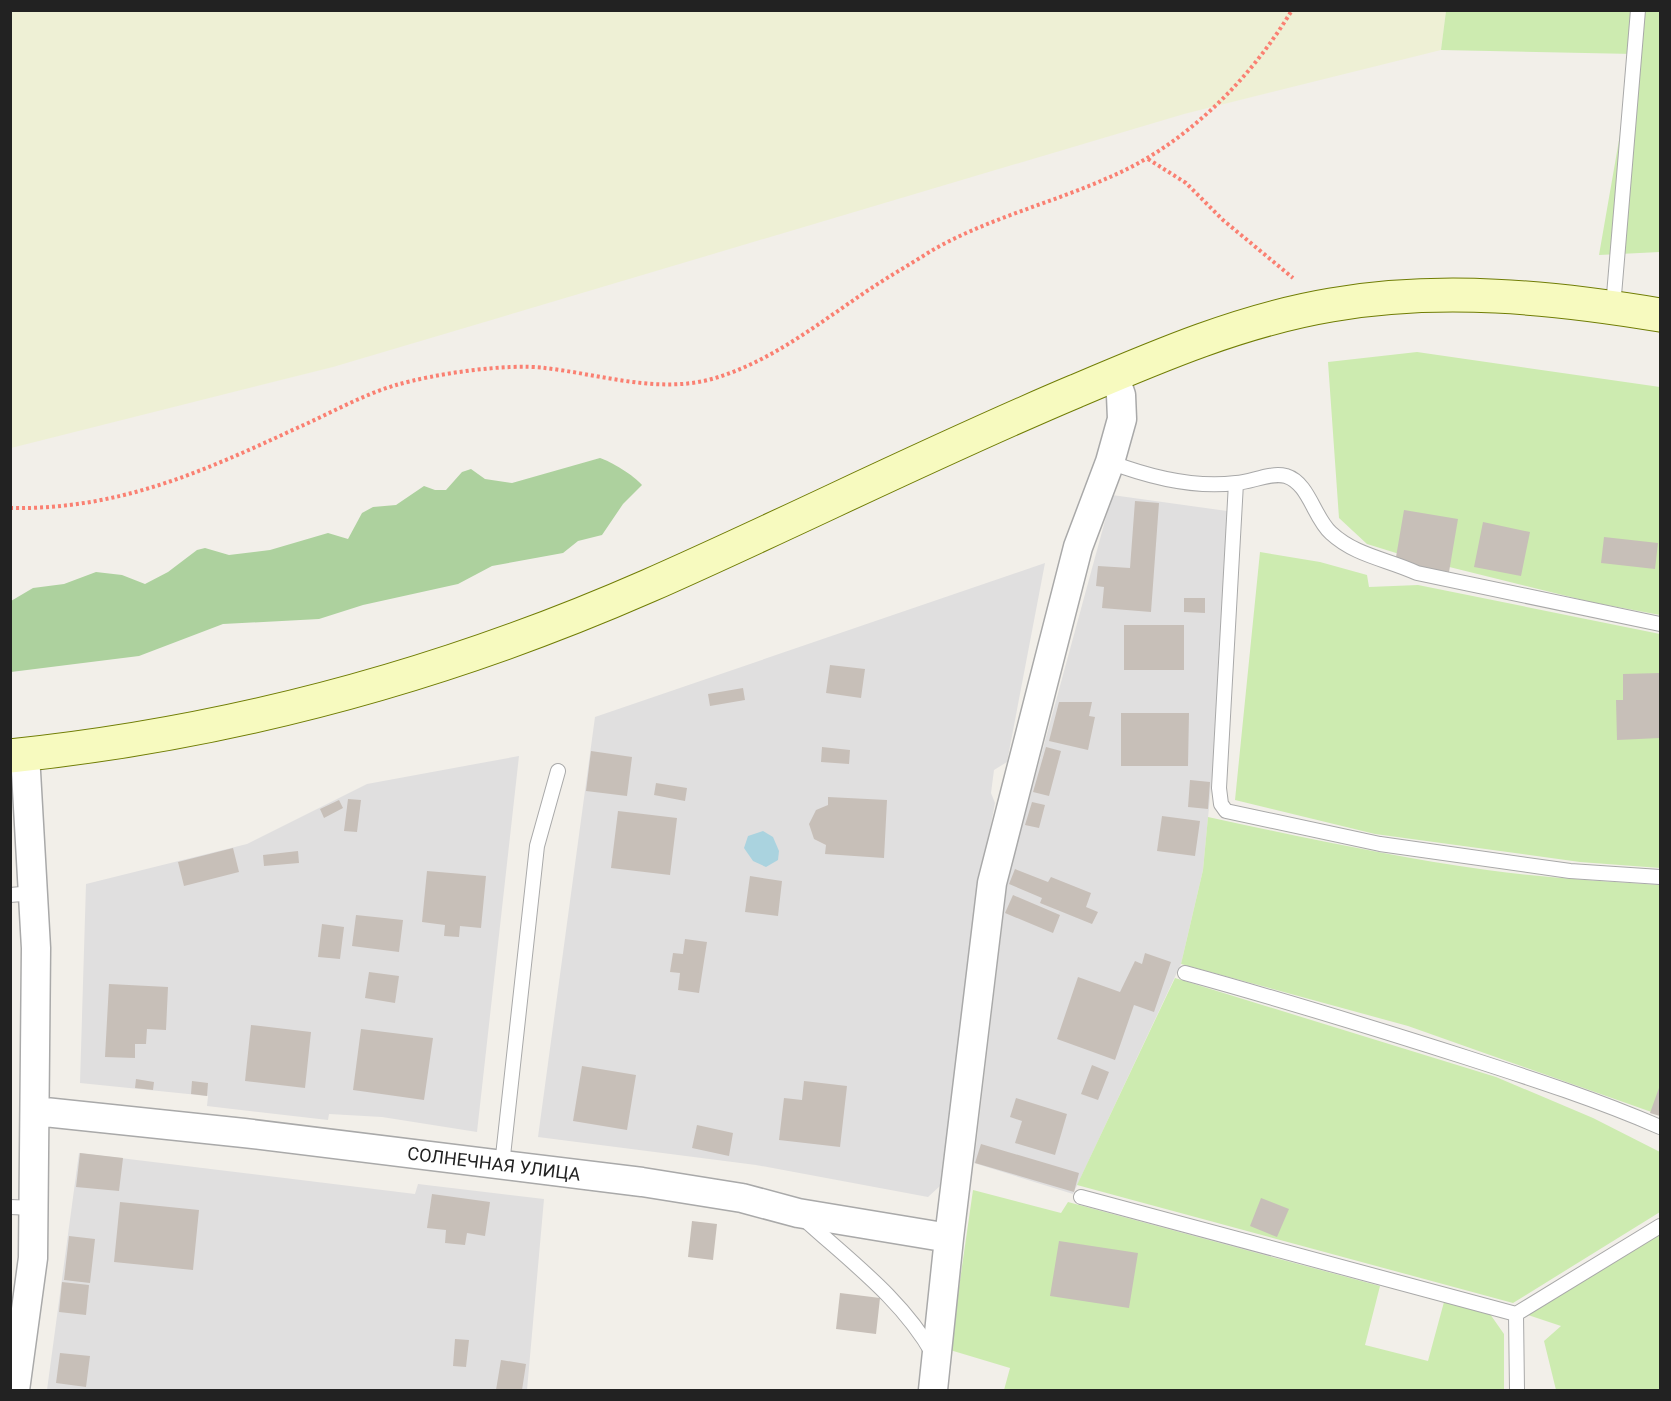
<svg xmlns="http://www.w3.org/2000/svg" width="1671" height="1401" viewBox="0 0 1671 1401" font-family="Roboto,sans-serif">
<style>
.residential{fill:#e0dfdf}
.farmland{fill:#eef0d5}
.grass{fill:#cdebb0}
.forest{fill:#add19e}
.water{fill:#aad3df}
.building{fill:#c7bfb8}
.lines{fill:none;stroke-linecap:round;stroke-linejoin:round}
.service-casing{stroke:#a9a9a9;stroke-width:16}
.minor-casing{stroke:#a9a9a9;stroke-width:31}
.secondary-casing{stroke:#707d05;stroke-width:35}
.path{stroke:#fa8072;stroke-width:4;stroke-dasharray:3 3;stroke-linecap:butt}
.service{stroke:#fff;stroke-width:14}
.minor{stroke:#fff;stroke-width:28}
.secondary{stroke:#f7fabf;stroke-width:33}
.labels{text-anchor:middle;stroke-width:4.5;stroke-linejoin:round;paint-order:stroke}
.street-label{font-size:18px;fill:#222;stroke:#fff}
</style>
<rect width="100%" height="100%" fill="#f2efe9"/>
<!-- residential -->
<path class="residential" d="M 1112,495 L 1227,511 L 1219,703 L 1203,870 L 1181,964 L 1073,1194 L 974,1163 L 1008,877 Z
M 1045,563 L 1007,762 L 994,770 L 991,793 L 995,803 L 977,898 L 940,1186 L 928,1197 L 756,1165 L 538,1137 L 595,717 Z
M 519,756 L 477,1132 L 382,1117 L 329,1114 L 328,1120 L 207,1106 L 208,1096 L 80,1083 L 86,884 L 247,844 L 367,784 Z
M 79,1153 L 415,1194 L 418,1184 L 544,1199 L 527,1390 L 47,1390 Z"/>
<!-- farmland -->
<path class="farmland" d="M 10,11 L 1446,11 L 1441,50 L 1184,114 L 333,367 L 11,448 Z"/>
<!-- grass -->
<path class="grass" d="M 1446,11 L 1660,11 L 1660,252 L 1599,255 L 1634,54 L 1441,50 Z
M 1417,352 L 1660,387 L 1660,615 L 1591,602 L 1409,557 L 1367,544 L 1339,518 L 1328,362 Z
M 1260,552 L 1320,562 L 1367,575 L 1369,587 L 1418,585 L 1660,634 L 1660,868 L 1580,862 L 1375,834 L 1235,800 Z
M 1208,817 C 1301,837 1393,857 1487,870 C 1545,878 1603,881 1660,885 L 1660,1115 L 1408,1026 L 1181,964 L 1203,870 Z
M 1175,978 L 1496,1077 L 1593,1118 L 1660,1152 L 1660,1212 L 1513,1303 L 1077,1185 Z
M 973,1190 L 1061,1213 L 1068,1202 L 1380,1286 L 1365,1345 L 1428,1361 L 1444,1302 L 1490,1314 L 1504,1334 L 1504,1390 L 1004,1390 L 1010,1368 L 950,1350 Z
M 1660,1218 L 1660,1390 L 1556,1390 L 1544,1341 L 1561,1326 L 1525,1314 Z"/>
<!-- forest -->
<path class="forest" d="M 600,458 C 610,461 635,476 642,485 L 623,504 L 602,535 L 578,541 L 563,553 L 492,566 L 458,584 L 363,605 L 319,619 L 223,624 L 139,656 L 11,672 L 11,601 L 33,588 L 64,584 L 96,572 L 122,575 L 145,584 L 168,572 L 197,550 L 205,548 L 229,555 L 270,550 L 328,533 L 348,539 L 362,513 L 373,507 L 396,505 L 424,486 L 435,490 L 446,490 L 462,472 L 471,469 L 485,479 L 512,483 Z"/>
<!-- water -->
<path class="water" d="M 763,831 L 773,837 L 779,851 L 778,860 L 766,867 L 753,861 L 744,848 L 748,836 Z"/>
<!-- building -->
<path class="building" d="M 1135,501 L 1159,503 L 1151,612 L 1102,608 L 1104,587 L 1096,586 L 1098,566 L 1130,568 Z
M 1404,510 L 1458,519 L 1449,572 L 1395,563 Z
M 1483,522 L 1530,532 L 1521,576 L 1474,567 Z
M 1604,537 L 1658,543 L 1655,569 L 1601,563 Z
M 1184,598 L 1205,598 L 1205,613 L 1184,612 Z
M 1124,625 L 1184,625 L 1184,670 L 1124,670 Z
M 830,665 L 865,669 L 861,698 L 826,693 Z
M 1660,673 L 1660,738 L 1617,740 L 1616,700 L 1623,700 L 1623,674 Z
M 743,688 L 745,700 L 710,706 L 708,694 Z
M 1059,702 L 1092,702 L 1089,716 L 1095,717 L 1088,750 L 1049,741 Z
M 1121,713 L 1189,713 L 1188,766 L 1121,766 Z
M 822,747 L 850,750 L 849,764 L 821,762 Z
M 1046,747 L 1061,751 L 1049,796 L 1033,792 Z
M 591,751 L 632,757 L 627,796 L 586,791 Z
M 1190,780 L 1210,782 L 1208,809 L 1188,807 Z
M 656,783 L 687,788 L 685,801 L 654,795 Z
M 828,797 L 887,800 L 884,858 L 825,854 L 826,845 L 814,839 L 809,824 L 816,810 L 828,805 Z
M 348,799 L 361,800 L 357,832 L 344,831 Z
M 339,800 L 343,808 L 324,818 L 320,809 Z
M 1032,802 L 1045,805 L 1039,828 L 1025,825 Z
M 618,811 L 677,818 L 670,875 L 611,868 Z
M 1162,816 L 1200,821 L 1195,856 L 1157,851 Z
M 233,848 L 239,872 L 184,886 L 178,862 Z
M 298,851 L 299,863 L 264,866 L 263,855 Z
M 1015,869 L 1048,882 L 1051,877 L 1091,893 L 1086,907 L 1098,912 L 1092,924 L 1040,903 L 1042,898 L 1009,884 Z
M 427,871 L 486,876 L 481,928 L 460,926 L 459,937 L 444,936 L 445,925 L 422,922 Z
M 750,876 L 782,881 L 778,916 L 745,912 Z
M 1013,895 L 1060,915 L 1053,933 L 1005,913 Z
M 356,915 L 403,920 L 399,952 L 352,946 Z
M 322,924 L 344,927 L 340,959 L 318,957 Z
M 685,939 L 707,942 L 699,993 L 678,990 L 680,973 L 670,972 L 673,953 L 683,954 Z
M 1145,953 L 1171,962 L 1154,1012 L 1134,1005 L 1115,1060 L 1057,1039 L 1078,977 L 1120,992 L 1135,961 L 1142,964 Z
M 369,972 L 399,976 L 395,1003 L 365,998 Z
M 109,984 L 168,987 L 166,1030 L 147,1029 L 146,1044 L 135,1044 L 135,1058 L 105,1057 Z
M 251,1025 L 311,1032 L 305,1088 L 245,1081 Z
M 361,1029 L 433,1038 L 424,1100 L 353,1090 Z
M 1092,1065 L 1109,1072 L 1098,1100 L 1081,1094 Z
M 582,1066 L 636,1075 L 627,1130 L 573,1121 Z
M 136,1079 L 154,1082 L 153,1090 L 135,1088 Z
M 192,1081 L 208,1083 L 207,1096 L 191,1094 Z
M 804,1081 L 847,1086 L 840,1147 L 779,1140 L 784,1098 L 802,1100 Z
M 1660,1085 L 1660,1116 L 1650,1113 Z
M 1016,1098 L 1067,1114 L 1055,1155 L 1015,1143 L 1022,1121 L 1010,1117 Z
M 697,1125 L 733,1133 L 729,1156 L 692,1148 Z
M 981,1144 L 1079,1173 L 1074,1192 L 975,1163 Z
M 80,1153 L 123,1158 L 119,1191 L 76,1187 Z
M 432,1194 L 490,1202 L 485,1236 L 467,1233 L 465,1245 L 445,1243 L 446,1230 L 427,1228 Z
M 1261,1198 L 1289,1209 L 1277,1237 L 1250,1226 Z
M 120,1202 L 199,1210 L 193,1270 L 114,1262 Z
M 692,1221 L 717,1224 L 713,1260 L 688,1257 Z
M 69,1236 L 95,1239 L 90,1283 L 64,1280 Z
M 1059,1241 L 1138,1253 L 1129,1308 L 1050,1296 Z
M 62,1282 L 89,1285 L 86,1315 L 59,1312 Z
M 840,1293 L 880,1298 L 876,1334 L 836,1329 Z
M 455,1339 L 469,1340 L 466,1367 L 453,1366 Z
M 60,1353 L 90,1356 L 86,1387 L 56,1383 Z
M 501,1360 L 526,1364 L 522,1390 L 496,1390 Z"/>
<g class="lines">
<defs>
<path id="service" d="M 1613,307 L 1638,10
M 1110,462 C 1149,477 1195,488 1236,483 C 1252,482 1270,472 1286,476 C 1309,483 1314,518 1331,533 C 1356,556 1387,559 1417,573 L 1660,624
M 1236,483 L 1219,788 L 1221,804 L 1226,811 L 1380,844 L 1570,871 L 1660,877
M 10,895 L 34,893
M 1185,973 C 1280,999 1374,1028 1468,1058 C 1533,1079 1598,1100 1660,1127
M 502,1165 L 537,846 L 558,771
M 1081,1197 L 1516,1314
M 10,1207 L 34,1208
M 804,1219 C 850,1261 902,1299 933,1354
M 1517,1390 L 1516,1314 L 1660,1226"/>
<path id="minor" d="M 35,1111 L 244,1133 L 642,1182 L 742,1198 L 798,1213 L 949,1238
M 15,1390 L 33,1258 L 36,948 L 25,754
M 933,1390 L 949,1238 L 992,883 L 1078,547 L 1110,462 L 1122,419 L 1121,395 L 1114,375"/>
<path id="secondary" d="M 10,756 C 231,733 445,675 648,586 C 791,523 931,452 1076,391 C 1158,356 1242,320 1331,305 C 1440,286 1552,297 1660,315"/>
</defs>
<!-- service casing -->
<use href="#service" class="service-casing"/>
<!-- minor casing -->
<use href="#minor" class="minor-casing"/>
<!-- secondary casing -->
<use href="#secondary" class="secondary-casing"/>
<!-- path -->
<path class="path" d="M 1148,159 L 1186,183 L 1223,220 L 1293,278
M 10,508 C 118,510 202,472 297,428 C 329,414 362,395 396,385 C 434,374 506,363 545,368 C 598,374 655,393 708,380 C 766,365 815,326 864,293 C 886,278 909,265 931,251 C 986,219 1052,203 1110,177 C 1185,145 1250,80 1292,10"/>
<!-- service -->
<use href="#service" class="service"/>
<!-- minor -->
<use href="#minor" class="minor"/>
<!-- secondary -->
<use href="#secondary" class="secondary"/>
</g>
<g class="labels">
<!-- street labels -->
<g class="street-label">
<text transform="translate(494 1164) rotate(7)" y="6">СОЛНЕЧНАЯ УЛИЦА</text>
</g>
</g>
<!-- border -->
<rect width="1671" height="1401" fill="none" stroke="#222222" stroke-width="24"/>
</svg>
